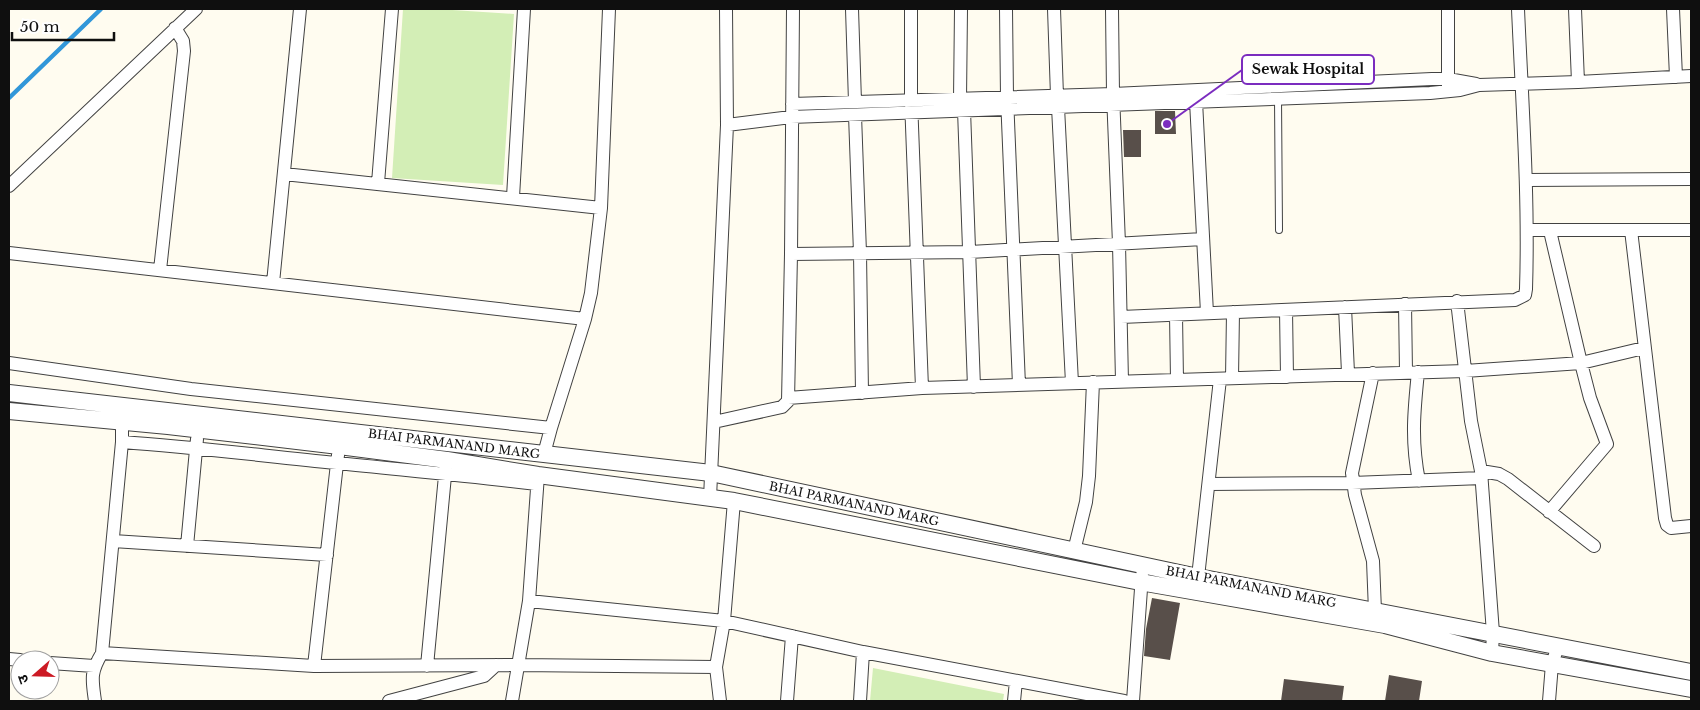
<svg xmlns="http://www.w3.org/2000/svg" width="1700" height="710" viewBox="0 0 1700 710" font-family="'Libre Baskerville','Noto Sans Devanagari',serif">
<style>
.green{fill:#d3eeb6}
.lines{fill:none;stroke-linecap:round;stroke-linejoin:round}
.stream{stroke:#3197d9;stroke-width:4.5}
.building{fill:#584f4a}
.service-casing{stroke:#424242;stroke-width:8}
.minor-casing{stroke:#424242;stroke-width:14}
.tertiary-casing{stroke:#424242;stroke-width:18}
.service{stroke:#fff;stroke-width:6}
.minor{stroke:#fff;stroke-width:12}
.tertiary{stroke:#fff;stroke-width:16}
.labels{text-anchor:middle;stroke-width:5;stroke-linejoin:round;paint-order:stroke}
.street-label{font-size:12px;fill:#0f0f0f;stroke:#fff}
.leader{fill:none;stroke:#7b2cbf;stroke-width:2}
.callout-dot{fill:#7b2cbf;stroke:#fff;stroke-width:2}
.callout{fill:#fff;stroke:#7b2cbf;stroke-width:2}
.callout-label{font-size:14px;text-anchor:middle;font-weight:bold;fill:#0f0f0f}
</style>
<rect width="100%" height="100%" fill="#fffcf0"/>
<!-- green -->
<path class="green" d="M 403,9 L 437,9 L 514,14 L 503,185 L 392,178 Z
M 873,668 L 1004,694 L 1003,701 L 870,701 Z"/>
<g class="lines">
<!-- stream -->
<path class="stream" d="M 9,98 L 101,9"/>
</g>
<!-- building -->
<path class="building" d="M 1155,111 L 1175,111 L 1176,134 L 1155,134 Z
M 1123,130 L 1141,130 L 1141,157 L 1124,157 Z
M 1152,598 L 1180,603 L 1170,660 L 1144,656 L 1146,629 Z
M 1389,675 L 1422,681 L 1419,701 L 1385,701 Z
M 1284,679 L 1344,686 L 1342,701 L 1281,701 Z"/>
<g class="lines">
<defs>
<path id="service" d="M 1278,98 L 1279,230"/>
<path id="minor" d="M 852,9 L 855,102
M 911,9 L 911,100 L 922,388
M 1006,9 L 1007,97 L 1019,385
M 1054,9 L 1057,96
M 1112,9 L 1113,94 L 1119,244 L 1122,381
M 1448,9 L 1448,86
M 1575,9 L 1578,82
M 1673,9 L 1676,77
M 960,99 L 961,9
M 1196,101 L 1207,313
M 792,104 L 1113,94 L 1432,79 L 1448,79 L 1476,84
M 1058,107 L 1072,383
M 964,110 L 974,387
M 855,115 L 860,253 L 862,393
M 727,125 L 791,117 L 1430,93 L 1460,90 L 1479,85 L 1578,82 L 1691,76
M 284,174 L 601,208
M 1527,180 L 1691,179
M 378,183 L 392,9
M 9,186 L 196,9
M 513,197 L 524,9
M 1528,230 L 1691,230
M 1631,230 L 1665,518 L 1667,525 L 1671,528 L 1691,526
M 9,253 L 585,319
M 791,254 L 970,252 L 1203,239
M 160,270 L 184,51 L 183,41 L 175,28
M 273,283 L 300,9
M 1457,301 L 1471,421 L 1481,471 L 1493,633 L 1492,653
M 1405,304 L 1406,372
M 1345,307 L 1348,373
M 1286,310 L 1287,377
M 1176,315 L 1177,380
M 1121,317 L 1515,300 L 1525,295 L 1526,289 C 1529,195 1522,102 1518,9
M 9,363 L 191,389 L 551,428
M 1418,372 C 1414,411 1411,441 1419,481
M 1373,373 L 1352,473 L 1355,495 L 1373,561 L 1375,611
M 1232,378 L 1233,312
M 788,398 L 922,388 L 1465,371 L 1581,363 L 1644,348
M 714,422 L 782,407 L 788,401 L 791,254 L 793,9
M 122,442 C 194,447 265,456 337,463 C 404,470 471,476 537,484
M 544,454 L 551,428 L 585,319 L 591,293 L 601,208 L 609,9
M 1481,471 L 1499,474 L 1508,479 L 1594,546
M 1209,484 L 1352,483 L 1482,478
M 710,498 L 727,125 L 726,9
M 1549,512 L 1607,444 L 1590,398 L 1581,363 L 1550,231
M 113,541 L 327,555
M 187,546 L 197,439
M 1074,551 L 1086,502 L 1089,476 L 1093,382
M 1198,577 L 1220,379
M 529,601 L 724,621 L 863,652 L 1124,701
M 102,653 L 314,666 L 517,665 L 716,667
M 9,659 L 20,660
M 50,663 L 94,666
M 314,666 L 338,455
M 427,666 L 446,465
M 95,701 C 92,679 90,673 102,653 L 122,442 L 122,421
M 389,701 L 484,676 L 496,665
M 512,701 L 529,601 L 538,475
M 720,701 L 716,667 L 724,621 L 734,501
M 787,701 L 792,636
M 860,701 L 863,652
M 1014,701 L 1016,681
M 1133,701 L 1142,575
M 1549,701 L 1552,664 L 1558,646"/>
<path id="tertiary" d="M 9,393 L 711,473 L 1198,577 L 1691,672
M 9,411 L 168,426 L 339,446 L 447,460 L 538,475 L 734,501 L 1140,582 L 1385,625 L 1492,653 L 1691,689"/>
</defs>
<!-- service casing -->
<use href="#service" class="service-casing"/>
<!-- minor casing -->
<use href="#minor" class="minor-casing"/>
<!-- tertiary casing -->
<use href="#tertiary" class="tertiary-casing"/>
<!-- service -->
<use href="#service" class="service"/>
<!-- minor -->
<use href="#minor" class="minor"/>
<!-- tertiary -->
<use href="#tertiary" class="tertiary"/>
</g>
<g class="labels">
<!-- street labels -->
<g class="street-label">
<text transform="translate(454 444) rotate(7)" y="4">BHAI PARMANAND MARG</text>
<text transform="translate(854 504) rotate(12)" y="4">BHAI PARMANAND MARG</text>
<text transform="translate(1251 587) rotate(11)" y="4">BHAI PARMANAND MARG</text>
</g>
</g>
<!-- callouts -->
<path class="leader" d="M1167 124L1242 70"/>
<circle class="callout-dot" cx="1167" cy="124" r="5"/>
<rect class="callout" x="1242" y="55" width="132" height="29" rx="5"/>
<g class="callout-label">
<text x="1308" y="74">Sewak Hospital</text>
</g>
<!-- border -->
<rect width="1700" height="710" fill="none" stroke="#0f0f0f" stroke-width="20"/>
<!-- north arrow -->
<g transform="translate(35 675) rotate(250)"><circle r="24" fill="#ffffff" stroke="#9f9f9f"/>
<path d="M0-4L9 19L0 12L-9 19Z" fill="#cc1a24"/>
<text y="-8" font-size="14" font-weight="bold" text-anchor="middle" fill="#0f0f0f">उ</text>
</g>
<!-- scale -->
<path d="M12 32v8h102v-8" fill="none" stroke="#0f0f0f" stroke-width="2.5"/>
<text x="20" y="32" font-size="15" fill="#0f0f0f" stroke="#ffffff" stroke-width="4" paint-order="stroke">50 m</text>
</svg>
